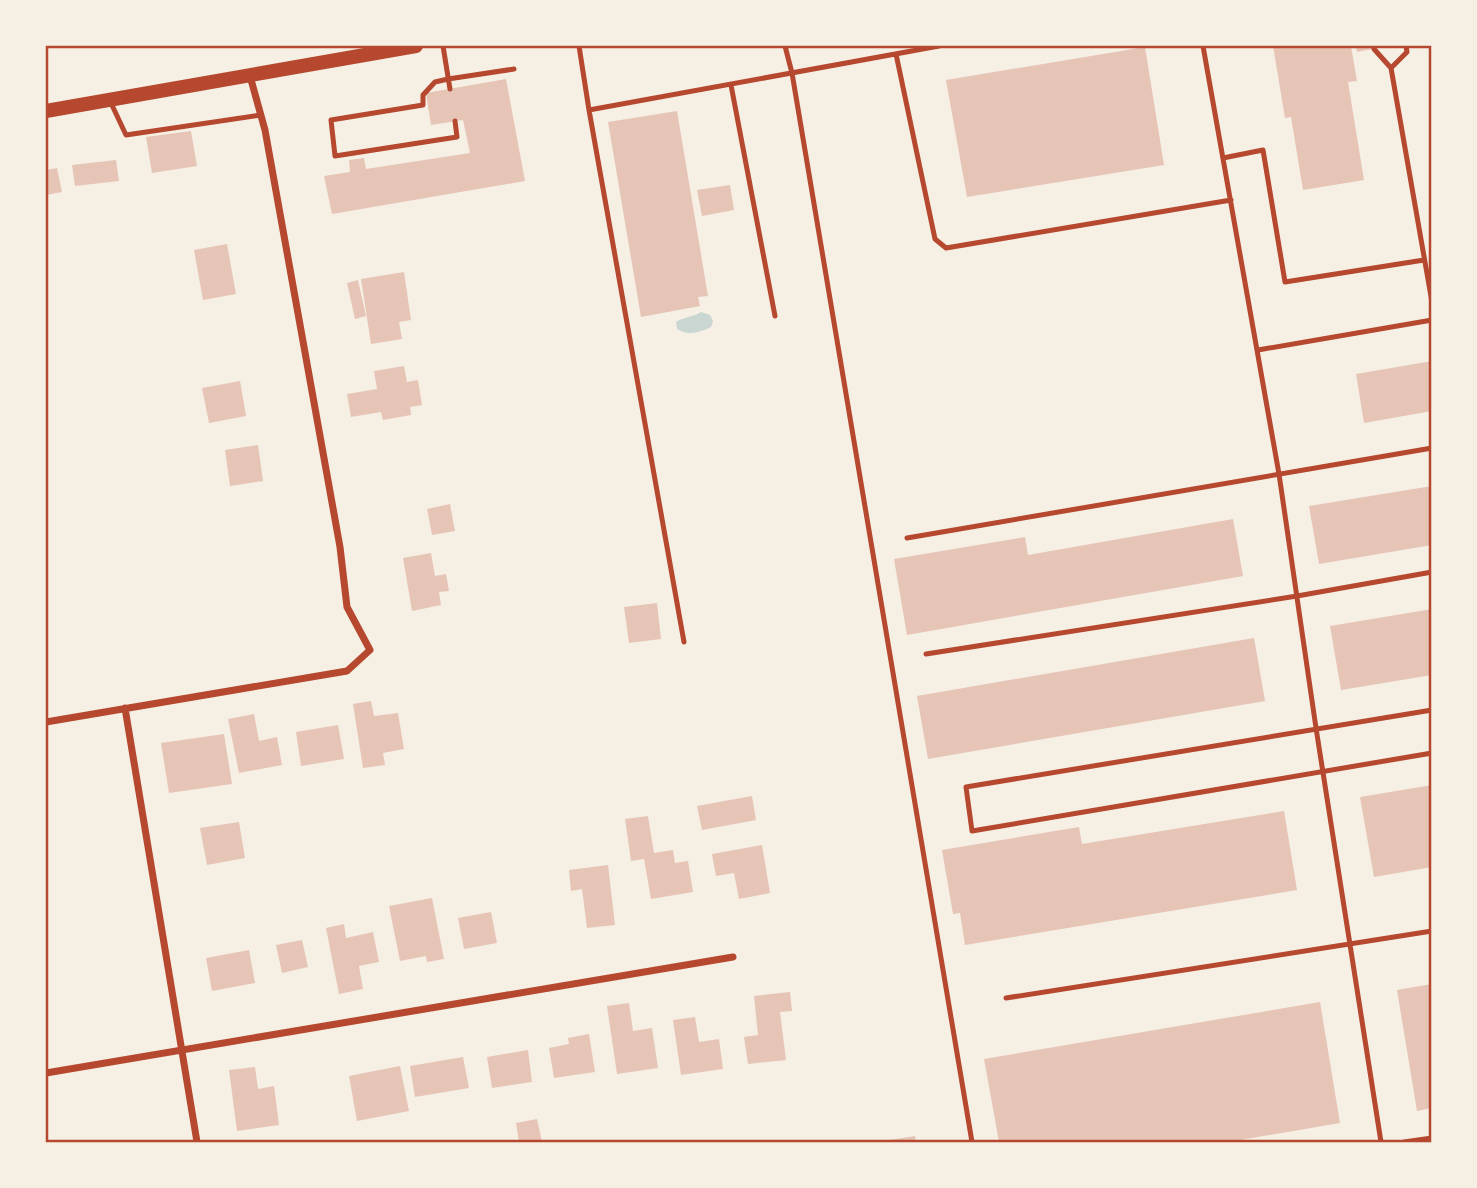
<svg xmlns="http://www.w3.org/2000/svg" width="1477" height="1188" viewBox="0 0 1477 1188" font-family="'Source Serif 4',serif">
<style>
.water{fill:#c9d6d2}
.building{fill:#e6c5b7}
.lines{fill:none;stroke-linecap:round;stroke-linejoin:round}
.service{stroke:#b5482f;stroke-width:5}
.minor{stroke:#b5482f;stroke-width:7}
.secondary{stroke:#b5482f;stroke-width:14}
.neatline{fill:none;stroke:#b5482f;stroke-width:2.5}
</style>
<rect width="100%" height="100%" fill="#f6efe4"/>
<!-- water -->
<path class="water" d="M 701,312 L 710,315 L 713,321 L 711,327 C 699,333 688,336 677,329 L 676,322 C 684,317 693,317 701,312 Z"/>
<!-- building -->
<path class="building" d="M 1273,46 L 1351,46 L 1357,81 L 1348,82 L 1364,180 L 1303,190 L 1291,117 L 1285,118 Z
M 1356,46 L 1383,46 L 1383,47 L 1357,52 Z
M 1145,47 L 1164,165 L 967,197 L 946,80 Z
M 506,79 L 525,181 L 332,214 L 324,176 L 350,172 L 349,160 L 364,158 L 366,169 L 470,153 L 463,120 L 431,125 L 426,93 Z
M 677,111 L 708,296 L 698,297 L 700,306 L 641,317 L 608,122 Z
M 191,131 L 197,166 L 152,173 L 146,137 Z
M 116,160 L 119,181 L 75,186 L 72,165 Z
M 57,168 L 62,192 L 46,195 L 46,170 Z
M 730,185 L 734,210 L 702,216 L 697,190 Z
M 227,244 L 236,294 L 203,300 L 194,250 Z
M 404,272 L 411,320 L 399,322 L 402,339 L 371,344 L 361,279 Z
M 358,280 L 366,316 L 355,319 L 347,283 Z
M 1432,361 L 1432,411 L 1364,423 L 1356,374 Z
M 404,366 L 407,382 L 418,380 L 422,405 L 410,407 L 411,415 L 383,420 L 381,412 L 351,417 L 347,394 L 377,389 L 374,371 Z
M 240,381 L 246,416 L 209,423 L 202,388 Z
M 258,445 L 263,481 L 230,486 L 225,450 Z
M 1432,486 L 1432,545 L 1319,564 L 1309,506 Z
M 450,504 L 455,531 L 432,535 L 427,509 Z
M 1233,519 L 1243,576 L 907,635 L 894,559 L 1025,537 L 1028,555 Z
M 431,553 L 435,576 L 446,574 L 449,591 L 439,592 L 441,605 L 412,611 L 403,558 Z
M 657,603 L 661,639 L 629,643 L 624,607 Z
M 1432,609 L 1432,675 L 1341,690 L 1330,626 Z
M 1254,638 L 1265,701 L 928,759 L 917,696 Z
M 371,701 L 374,716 L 398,713 L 404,749 L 383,753 L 385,765 L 363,768 L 353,704 Z
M 254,714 L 259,741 L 277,737 L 282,765 L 239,773 L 228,719 Z
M 338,725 L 344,759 L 301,766 L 296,732 Z
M 224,734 L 232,784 L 169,793 L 161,743 Z
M 1432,785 L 1432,867 L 1374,877 L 1360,797 Z
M 752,796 L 756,820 L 702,830 L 697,806 Z
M 1284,811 L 1297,890 L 965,945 L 960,913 L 953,914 L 942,850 L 1079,827 L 1082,844 Z
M 648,816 L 654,853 L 673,850 L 675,863 L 688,861 L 693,892 L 651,899 L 644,859 L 631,861 L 625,819 Z
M 239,822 L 245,858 L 207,865 L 200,828 Z
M 762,845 L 770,893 L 739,899 L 734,873 L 716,876 L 712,854 Z
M 608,865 L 615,925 L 587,928 L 582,889 L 571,891 L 569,870 Z
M 432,898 L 444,959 L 427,962 L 426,956 L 400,961 L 389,906 Z
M 491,912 L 497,943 L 464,949 L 458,918 Z
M 344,924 L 346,938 L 373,932 L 379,962 L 359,966 L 363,989 L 339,994 L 326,928 Z
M 302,940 L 308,967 L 282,973 L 276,945 Z
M 249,950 L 255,983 L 212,991 L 206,958 Z
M 1432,984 L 1432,1108 L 1417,1111 L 1397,990 Z
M 790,992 L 792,1011 L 780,1012 L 786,1060 L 748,1064 L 744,1037 L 758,1035 L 754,996 Z
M 1320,1002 L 1340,1123 L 1228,1142 L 999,1142 L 984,1059 Z
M 629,1003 L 633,1031 L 652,1028 L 658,1068 L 617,1074 L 607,1006 Z
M 695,1017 L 699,1042 L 719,1039 L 723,1069 L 681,1075 L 673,1020 Z
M 589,1034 L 595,1072 L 554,1078 L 549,1048 L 569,1044 L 568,1038 Z
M 528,1050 L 532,1082 L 492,1088 L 487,1057 Z
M 463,1057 L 469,1088 L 415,1097 L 410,1066 Z
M 400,1066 L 409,1111 L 357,1121 L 349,1076 Z
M 255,1067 L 258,1089 L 274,1086 L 279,1125 L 237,1131 L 229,1070 Z
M 537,1119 L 542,1142 L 519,1142 L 516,1123 Z
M 915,1136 L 916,1142 L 884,1142 L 884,1141 Z"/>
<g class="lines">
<!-- service -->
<path class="service" d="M 443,46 L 450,89
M 579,46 L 589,110 L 684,642
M 785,46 L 792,73 L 972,1142
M 1203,46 L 1279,474 L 1316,728 L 1381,1142
M 1406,46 L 1407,52 L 1391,68 L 1432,302
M 1374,49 L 1391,68
M 896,54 L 935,239 L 946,248 L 1231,200
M 731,85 L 775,316
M 111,103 L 126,135 L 261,115
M 589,110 L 939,46
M 455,121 L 457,137 L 335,156 L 331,120 L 423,105 L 423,95 L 435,82 L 448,79 L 514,69
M 1223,158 L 1263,150 L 1285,282 L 1424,260
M 1258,350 L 1432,320
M 907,538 L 1432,448
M 926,654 L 1297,596 L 1432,572
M 1432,710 L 966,787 L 972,831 L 1432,753
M 1006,998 L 1432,931
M 1404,1142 L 1432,1138"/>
<!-- minor -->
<path class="minor" d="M 125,708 L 197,1142
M 46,722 L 347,671 L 370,650 L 347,607 L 340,547 L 265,130 L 250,76
M 46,1073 L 733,957"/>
<!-- secondary -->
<path class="secondary" d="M 46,111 L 416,46"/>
</g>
<!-- border -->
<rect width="1477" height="1188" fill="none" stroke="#f6efe4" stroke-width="94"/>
<rect x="47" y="47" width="1383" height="1094" class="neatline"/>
</svg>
